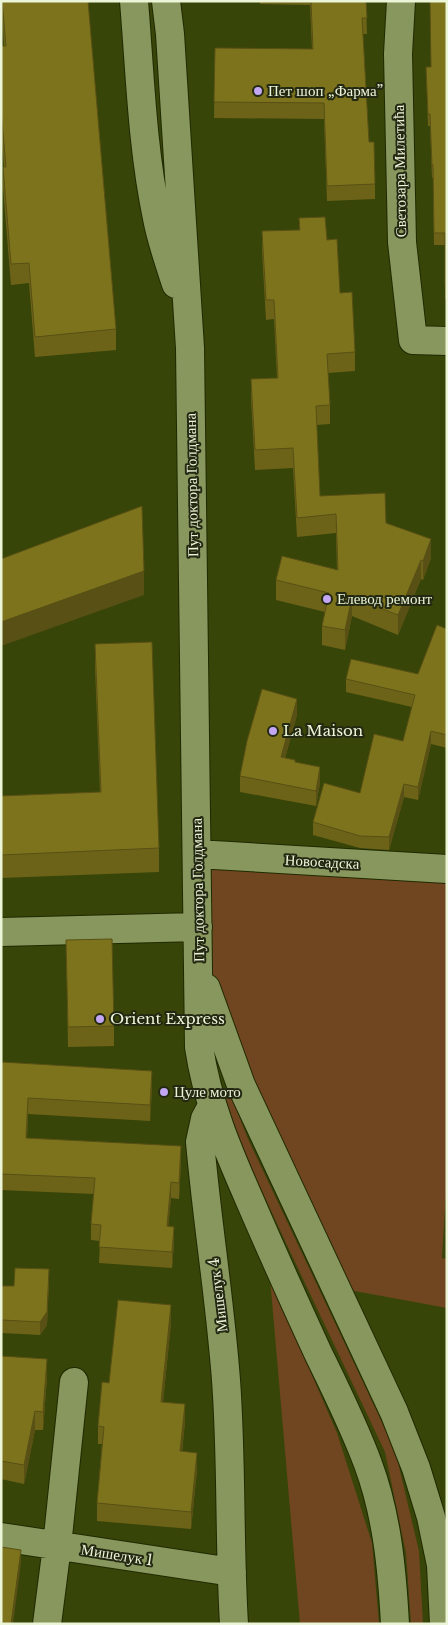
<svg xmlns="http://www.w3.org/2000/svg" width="448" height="1625" viewBox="0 0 448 1625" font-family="'Libre Baskerville',serif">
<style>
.green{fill:#704620}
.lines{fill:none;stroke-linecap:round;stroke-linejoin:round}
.minor-casing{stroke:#202a00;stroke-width:30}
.minor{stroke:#87975d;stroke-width:28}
.wall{fill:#6c6319}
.shaded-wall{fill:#585014}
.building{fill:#7e731d;stroke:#585014}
.poi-dot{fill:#c3a7f2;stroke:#222811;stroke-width:2}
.labels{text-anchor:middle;stroke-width:4;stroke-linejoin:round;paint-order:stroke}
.poi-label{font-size:15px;fill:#ecf5d7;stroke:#222811;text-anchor:start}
.street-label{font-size:15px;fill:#ecf5d7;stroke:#222811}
</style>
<rect width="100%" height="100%" fill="#384508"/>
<!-- green -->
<path class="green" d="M 208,862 L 447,875 L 447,1174 L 442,1258 L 447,1259 L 447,1308 L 349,1290 L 246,1079 L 210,967 Z
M 231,1096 L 248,1139 L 395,1450 L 419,1551 L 423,1624 L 411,1624 L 406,1553 L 385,1452 L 286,1243 L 240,1143 L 223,1101 Z
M 270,1278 L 337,1433 L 372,1543 L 379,1624 L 300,1624 Z"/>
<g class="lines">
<defs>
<path id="minor" d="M 134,1 C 140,73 142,147 157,218 C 161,240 169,262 176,284
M 166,1 L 170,34 L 190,348 L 199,1047 C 207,1102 228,1151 250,1201 C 272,1252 295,1303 318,1353 C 336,1390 354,1426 368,1464 C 387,1515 392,1569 395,1624
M 401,1 L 398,54 L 402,242 L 413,340 L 447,341
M 197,854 L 447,869
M 1,932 L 198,927
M 206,988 L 241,1085 L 394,1412 L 416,1468 L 431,1517 L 441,1565 L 444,1624
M 212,1106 L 205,1119 L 200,1142 C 207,1221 220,1300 226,1380 C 232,1461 229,1543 234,1624
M 1,1537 L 232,1572
M 47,1624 L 57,1546 L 74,1382"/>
</defs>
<!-- minor casing -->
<use href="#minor" class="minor-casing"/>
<!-- minor -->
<use href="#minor" class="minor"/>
</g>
<!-- wall -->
<path class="wall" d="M 1,1 L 88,1 L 116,329 L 116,350 L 35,357 L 29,283 L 11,285 L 3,188 L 3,167 L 4,167 L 1,130 L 1,46 L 4,46 Z
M 260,1 L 366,1 L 367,34 L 363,34 L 369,142 L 375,184 L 375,199 L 327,201 L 324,119 L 214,118 L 215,48 L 312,49 L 310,5 L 260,4 Z
M 447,1 L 447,299 L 445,299 L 445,245 L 434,245 L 433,178 L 432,178 L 430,126 L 428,126 L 426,67 L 431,67 Z
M 299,218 L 327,240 L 355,352 L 355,371 L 328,373 L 330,405 L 330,424 L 316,425 L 320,496 L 386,523 L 431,558 L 423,580 L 421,579 L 398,635 L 352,616 L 345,650 L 322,645 L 322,626 L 325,612 L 276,600 L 276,580 L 337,570 L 336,533 L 297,537 L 293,468 L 255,470 L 251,399 L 251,379 L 277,378 L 274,319 L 266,320 L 262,251 L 262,231 L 299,230 Z
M 447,629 L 447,748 L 431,744 L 418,800 L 404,797 L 389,850 L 360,848 L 313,835 L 313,822 L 360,793 L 403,741 L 412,707 L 346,692 L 346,679 L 418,674 Z
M 95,644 L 159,848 L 159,872 L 1,878 L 1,796 L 100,792 L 95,668 Z
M 297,715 L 285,758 L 295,762 L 320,783 L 316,806 L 240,792 L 240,776 Z
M 66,940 L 114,1026 L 114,1046 L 68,1047 Z
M 1,1062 L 152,1087 L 150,1121 L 28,1114 L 27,1138 L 181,1162 L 179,1199 L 171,1198 L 168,1226 L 174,1243 L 172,1268 L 99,1263 L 100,1241 L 91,1240 L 91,1224 L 94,1194 L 1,1190 Z
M 49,1282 L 47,1325 L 40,1335 L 2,1333 L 1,1332 L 1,1286 L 14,1286 Z
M 171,1323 L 163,1402 L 185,1422 L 182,1452 L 197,1470 L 191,1529 L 97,1521 L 97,1503 L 102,1444 L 98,1444 L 98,1426 Z
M 1,1356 L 47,1377 L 43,1430 L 35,1430 L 24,1484 L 1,1479 Z"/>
<!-- shaded-wall -->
<path class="shaded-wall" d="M 431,539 L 431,558 L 423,580 L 423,561 Z
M 421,560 L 421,579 L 398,635 L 398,615 Z
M 144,571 L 144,595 L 1,646 L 1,622 Z
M 352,597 L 352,616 L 345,650 L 345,630 Z
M 297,699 L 297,715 L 281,773 L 281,757 Z
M 431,731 L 431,744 L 418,800 L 418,787 Z
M 320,767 L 320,783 L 316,806 L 316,791 Z
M 404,784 L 404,797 L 389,850 L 389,837 Z
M 152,1071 L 152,1087 L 150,1121 L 150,1105 Z
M 28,1098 L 28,1114 L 26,1154 L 26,1138 Z
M 181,1146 L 181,1162 L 179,1199 L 179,1183 Z
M 171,1182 L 171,1198 L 167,1242 L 167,1226 Z
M 174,1227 L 174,1243 L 172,1268 L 172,1252 Z
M 49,1269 L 47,1325 L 40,1335 L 40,1322 Z
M 171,1305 L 171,1323 L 161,1420 L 161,1402 Z
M 47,1359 L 47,1377 L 43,1430 L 43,1412 Z
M 185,1404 L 185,1422 L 180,1469 L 180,1451 Z
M 35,1411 L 35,1430 L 24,1484 L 24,1465 Z
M 197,1453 L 197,1470 L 191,1529 L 191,1512 Z
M 21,1550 L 21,1563 L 13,1624 L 11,1624 Z"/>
<!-- building -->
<path class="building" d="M 2,1 L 88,1 L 116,329 L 35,337 L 29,263 L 11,264 L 3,167 L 6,167 L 1,110 L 1,46 L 6,46 Z
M 311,1 L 366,1 L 367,18 L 362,18 L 369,142 L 374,142 L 375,184 L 327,186 L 324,103 L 214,102 L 215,48 L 313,49 Z
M 430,1 L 447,1 L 447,287 L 445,287 L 445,233 L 434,233 L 433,165 L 432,165 L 430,114 L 428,114 L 426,67 L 431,67 Z
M 325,217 L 327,240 L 337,239 L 340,293 L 352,292 L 355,352 L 327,354 L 330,405 L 316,406 L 320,496 L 385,493 L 386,523 L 431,539 L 423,561 L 421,560 L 398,615 L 352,597 L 345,630 L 322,626 L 329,593 L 276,580 L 282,556 L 338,570 L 336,514 L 297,518 L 293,448 L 255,450 L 251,379 L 278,378 L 274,300 L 266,300 L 262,231 L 300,230 L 299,218 Z
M 142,506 L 144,571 L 1,622 L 1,559 Z
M 437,625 L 447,629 L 447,735 L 431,731 L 418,787 L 404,784 L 389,837 L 360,836 L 313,822 L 324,783 L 360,793 L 374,734 L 403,741 L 415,695 L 346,679 L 351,659 L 418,674 Z
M 152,642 L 159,848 L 1,855 L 1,796 L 101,792 L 95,644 Z
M 262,689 L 297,699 L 281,757 L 295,760 L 295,762 L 320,767 L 316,791 L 240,776 L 247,741 Z
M 112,939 L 114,1026 L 68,1027 L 66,940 Z
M 1,1062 L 152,1071 L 150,1105 L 28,1098 L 26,1138 L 181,1146 L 179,1183 L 171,1182 L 167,1226 L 174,1227 L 172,1252 L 99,1247 L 101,1225 L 91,1224 L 95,1178 L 1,1174 Z
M 15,1268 L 49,1269 L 47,1312 L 40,1322 L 2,1320 L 1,1319 L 1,1286 L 14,1286 Z
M 118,1300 L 171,1305 L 161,1402 L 185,1404 L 180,1451 L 197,1453 L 191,1512 L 97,1503 L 104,1427 L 98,1426 L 102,1382 L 109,1383 Z
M 1,1356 L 47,1359 L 43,1412 L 35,1411 L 24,1465 L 1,1461 Z
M 1,1547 L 21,1550 L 11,1624 L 1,1624 Z"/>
<!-- markers -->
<g class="poi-dot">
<circle cx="258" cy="91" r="5"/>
<circle cx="327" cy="599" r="5"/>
<circle cx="273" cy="731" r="5"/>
<circle cx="100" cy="1019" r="5"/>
<circle cx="164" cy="1092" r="5"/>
</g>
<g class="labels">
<!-- poi labels -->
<g class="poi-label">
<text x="268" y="96">Пет шоп „Фарма”</text>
<text x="337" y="604">Елевод ремонт</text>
<text x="283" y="736">La Maison</text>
<text x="110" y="1024">Orient Express</text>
<text x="174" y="1097">Цуле мото</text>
</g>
<!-- street labels -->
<g class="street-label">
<text transform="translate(400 171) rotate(-91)" y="5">Светозара Милетића</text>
<text transform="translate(192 485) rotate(-91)" y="5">Пут доктора Голдмана</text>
<text transform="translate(322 862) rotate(3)" y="5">Новосадска</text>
<text transform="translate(198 890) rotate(-91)" y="5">Пут доктора Голдмана</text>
<text transform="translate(218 1295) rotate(-97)" y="5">Мишелук 4</text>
<text transform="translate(117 1555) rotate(9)" y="5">Мишелук 1</text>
</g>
</g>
<!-- border -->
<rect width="448" height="1625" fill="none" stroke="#ecf5d7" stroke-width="5"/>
</svg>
